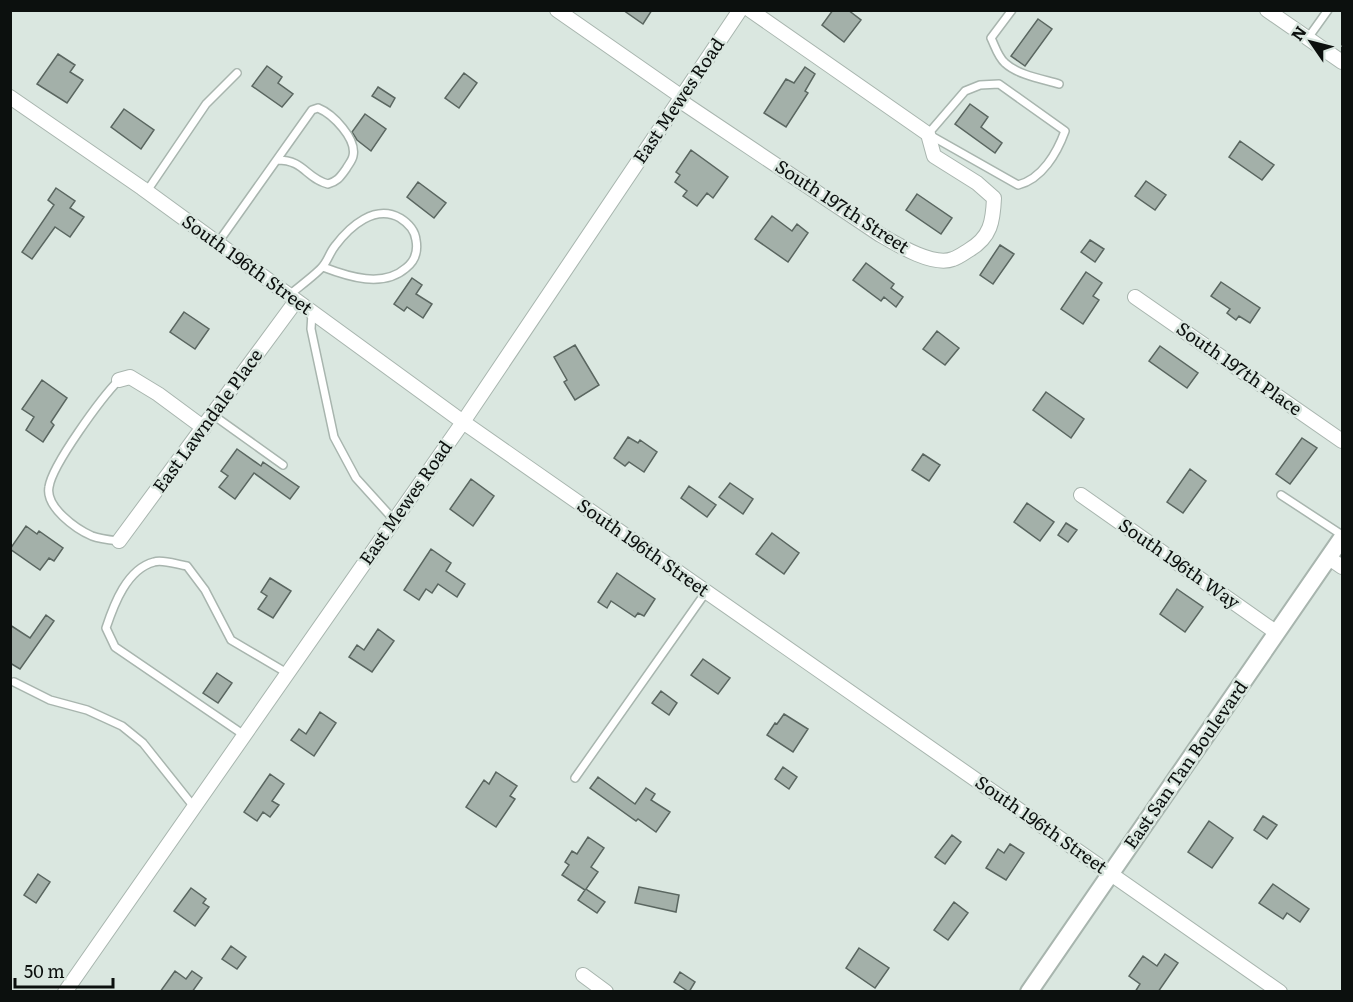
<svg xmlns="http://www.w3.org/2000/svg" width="1353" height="1002" viewBox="0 0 1353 1002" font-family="Literata,serif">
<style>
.building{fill:#a3b0a9;stroke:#5a6660;stroke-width:1.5}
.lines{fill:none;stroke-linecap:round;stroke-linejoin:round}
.service-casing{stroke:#a8b5ae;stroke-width:10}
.minor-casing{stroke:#a8b5ae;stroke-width:16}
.tertiary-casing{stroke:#a8b5ae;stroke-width:20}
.service{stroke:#fff;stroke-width:7}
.minor{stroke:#fff;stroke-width:14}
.tertiary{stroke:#fff;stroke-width:16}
.labels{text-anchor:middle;stroke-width:5;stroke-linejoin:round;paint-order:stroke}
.street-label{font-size:18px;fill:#0c100e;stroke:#dae7e0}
</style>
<rect width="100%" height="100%" fill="#dae7e0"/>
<!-- building -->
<path class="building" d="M 623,10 L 652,10 L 643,24 Z
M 833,10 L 848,10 L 861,20 L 844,42 L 822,25 Z
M 1038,19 L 1052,29 L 1025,66 L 1011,56 Z
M 58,54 L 75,65 L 70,72 L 83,80 L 67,103 L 37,84 Z
M 267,66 L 282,77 L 278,83 L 293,94 L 282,107 L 252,86 Z
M 805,67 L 815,74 L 805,91 L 808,93 L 786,127 L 764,113 L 786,79 L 794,83 Z
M 464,73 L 477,83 L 459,108 L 445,98 Z
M 378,87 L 395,98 L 390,107 L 372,96 Z
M 970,104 L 988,117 L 981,127 L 1002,143 L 995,153 L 955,124 Z
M 124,109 L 154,130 L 141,149 L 111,127 Z
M 365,114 L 386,129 L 371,151 L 357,140 L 352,132 Z
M 1240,141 L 1274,165 L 1262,180 L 1229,157 Z
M 691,150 L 728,177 L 713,198 L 707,193 L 697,206 L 683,196 L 687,191 L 675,182 L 680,175 L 676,172 Z
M 1146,181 L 1166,195 L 1155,210 L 1135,196 Z
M 418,182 L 446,203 L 434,218 L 407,197 Z
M 56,188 L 75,201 L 70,208 L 84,217 L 70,237 L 55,227 L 32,259 L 22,252 L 54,205 L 48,200 Z
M 917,194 L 952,218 L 941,234 L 906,210 Z
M 772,216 L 792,231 L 797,224 L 808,233 L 788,262 L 755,239 Z
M 1090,240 L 1104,249 L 1095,262 L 1081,252 Z
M 1000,245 L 1014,254 L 993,284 L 980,275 Z
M 866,263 L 894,284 L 891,288 L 903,297 L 896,307 L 884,297 L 881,301 L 853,280 Z
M 1086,272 L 1102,283 L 1093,296 L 1099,300 L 1083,324 L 1061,309 Z
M 412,278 L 422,285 L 416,294 L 432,304 L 423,318 L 407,307 L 404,311 L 394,304 Z
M 1221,282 L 1260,308 L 1250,323 L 1239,316 L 1236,320 L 1227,313 L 1230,309 L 1211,296 Z
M 184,312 L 209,329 L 195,349 L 170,332 Z
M 937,331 L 959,348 L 945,365 L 923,349 Z
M 575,345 L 599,385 L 575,400 L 564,382 L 567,380 L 554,357 Z
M 1160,346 L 1198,373 L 1187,388 L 1149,361 Z
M 42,380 L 67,398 L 51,422 L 54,425 L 43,442 L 26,430 L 34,417 L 22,409 Z
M 1046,392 L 1084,419 L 1071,438 L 1033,410 Z
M 628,437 L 638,443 L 640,440 L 657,452 L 644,472 L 629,462 L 625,466 L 614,458 Z
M 1302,438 L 1317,448 L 1290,484 L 1276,474 Z
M 237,449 L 261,466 L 263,462 L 299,487 L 290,499 L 254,473 L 235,499 L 219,487 L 228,476 L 221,471 Z
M 923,454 L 940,465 L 929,481 L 912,470 Z
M 1190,469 L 1206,481 L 1183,513 L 1167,502 Z
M 471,479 L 494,496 L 473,526 L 450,509 Z
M 730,483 L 753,499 L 743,514 L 719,497 Z
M 689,486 L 716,505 L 707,517 L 681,498 Z
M 1027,503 L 1054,522 L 1040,541 L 1014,522 Z
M 1066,523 L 1077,530 L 1068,542 L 1058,535 Z
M 26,526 L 37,534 L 39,531 L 63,548 L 54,561 L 49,558 L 40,570 L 10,549 Z
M 772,533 L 799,553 L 784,574 L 756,554 Z
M 431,549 L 451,563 L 446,571 L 465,584 L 457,597 L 438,584 L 432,593 L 426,589 L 419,600 L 404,590 Z
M 617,573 L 655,599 L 644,616 L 638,613 L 635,617 L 611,601 L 607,608 L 598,602 Z
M 270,578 L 291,591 L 273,618 L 258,609 L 267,596 L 261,592 Z
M 1177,589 L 1203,607 L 1185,632 L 1160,614 Z
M 46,615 L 54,621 L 20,669 L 10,663 L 10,625 L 30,638 Z
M 378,629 L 394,641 L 372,672 L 349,657 L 357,645 L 364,650 Z
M 703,659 L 730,678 L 718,694 L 691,675 Z
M 217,673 L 232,683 L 218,703 L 203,693 Z
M 661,691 L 677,703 L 669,715 L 652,703 Z
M 320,712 L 336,723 L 314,756 L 291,740 L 299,729 L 306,734 Z
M 784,714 L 808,729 L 793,752 L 767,735 L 775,723 L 777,724 Z
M 783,767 L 797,777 L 789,789 L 775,779 Z
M 496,772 L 517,786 L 510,796 L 515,799 L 496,827 L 466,807 L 484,780 L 489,784 Z
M 270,774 L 284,784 L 272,801 L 279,805 L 270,817 L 263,812 L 257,821 L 244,812 Z
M 598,777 L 635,804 L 646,788 L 655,794 L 651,800 L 670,812 L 656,832 L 638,819 L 636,821 L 590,788 Z
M 1263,816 L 1277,825 L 1267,839 L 1254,830 Z
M 1209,821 L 1233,838 L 1212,868 L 1188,852 Z
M 952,835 L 961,842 L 945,864 L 935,857 Z
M 588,837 L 604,848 L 591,867 L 598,872 L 586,889 L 605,902 L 597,913 L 578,900 L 585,890 L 562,875 L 569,865 L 565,862 L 572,851 L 577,854 Z
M 1010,844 L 1024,853 L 1006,880 L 986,868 L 998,849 L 1004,853 Z
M 38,874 L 50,882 L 36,903 L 24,895 Z
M 1273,884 L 1309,909 L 1300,922 L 1287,913 L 1283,919 L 1259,903 Z
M 639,887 L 679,895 L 676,912 L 635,903 Z
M 191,888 L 206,899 L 203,903 L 209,907 L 195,926 L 174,911 Z
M 954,902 L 968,913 L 948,940 L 934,930 Z
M 231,946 L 246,957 L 237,969 L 222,959 Z
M 859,948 L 889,968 L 875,988 L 846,968 Z
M 1165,954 L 1178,963 L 1158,992 L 1135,992 L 1140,984 L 1129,976 L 1143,956 L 1157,966 Z
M 175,971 L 186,979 L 192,971 L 202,978 L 192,992 L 160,992 Z
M 680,972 L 695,982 L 689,992 L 674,982 Z"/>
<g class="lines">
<defs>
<path id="service" d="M 1012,10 L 991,38 C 995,46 998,57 1005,63 C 1018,75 1042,79 1059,84
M 1308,38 L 1328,10
M 999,84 L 1065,131 C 1057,153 1042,179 1018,185 L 928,134 L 965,91 L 980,85 Z
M 147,191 L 206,104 L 237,73
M 217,244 L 312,110 L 318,108 C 333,114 357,139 353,156 C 352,161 348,165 346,169 C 340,177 338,181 328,184 C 305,178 305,160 277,160
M 288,296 C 296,289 318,273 323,266 C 328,260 330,252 335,246 C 350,226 375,204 400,218 C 408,223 415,231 416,240 C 418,251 415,261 406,268 C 383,288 349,277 323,267
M 312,313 L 311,329 L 334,437 L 356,478 L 394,520
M 213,415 L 283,465
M 1281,495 L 1342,535
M 119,541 C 110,540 100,539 92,536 C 76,529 45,507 49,487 C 52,465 102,397 119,380
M 14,682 L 50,700 L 87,710 L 122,726 L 143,743 L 194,807
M 244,735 L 115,647 L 106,628 C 114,604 127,569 154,562 C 163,559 178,565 187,566 L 205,590 L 231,640 L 287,673
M 575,778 L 706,592"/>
<path id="minor" d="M 557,10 L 682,97
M 1267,10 L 1342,62
M 10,97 L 142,188 L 463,422 L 1280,992
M 679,100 L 879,234 C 896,244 933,267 953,259 C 959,257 964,253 969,250 C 991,237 993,221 994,198 L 977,183 L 934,156 L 928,134 L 750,10
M 1135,297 L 1342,441
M 119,380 L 130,377 L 158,394 L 204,428
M 1081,495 L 1277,633
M 119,541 L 296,301
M 1329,558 L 1342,567
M 583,975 L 606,992
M 65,992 L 463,422 L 740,10"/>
<path id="tertiary" d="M 1029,992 L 1342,538"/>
</defs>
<!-- service casing -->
<use href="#service" class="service-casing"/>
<!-- minor casing -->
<use href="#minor" class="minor-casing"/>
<!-- tertiary casing -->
<use href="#tertiary" class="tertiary-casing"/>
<!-- service -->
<use href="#service" class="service"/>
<!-- minor -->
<use href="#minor" class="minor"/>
<!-- tertiary -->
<use href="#tertiary" class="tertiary"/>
</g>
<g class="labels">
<!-- street labels -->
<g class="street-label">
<text transform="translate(679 101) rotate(-56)" y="6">East Mewes Road</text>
<text transform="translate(842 207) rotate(33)" y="6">South 197th Street</text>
<text transform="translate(247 265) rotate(36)" y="6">South 196th Street</text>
<text transform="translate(1239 369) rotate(35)" y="6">South 197th Place</text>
<text transform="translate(208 421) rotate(-54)" y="6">East Lawndale Place</text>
<text transform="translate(406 503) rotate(-55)" y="6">East Mewes Road</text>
<text transform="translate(643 548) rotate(35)" y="6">South 196th Street</text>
<text transform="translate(1179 564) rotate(35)" y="6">South 196th Way</text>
<text transform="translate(1186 765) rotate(-55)" y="6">East San Tan Boulevard</text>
<text transform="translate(1041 825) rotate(35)" y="6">South 196th Street</text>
</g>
</g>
<!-- border -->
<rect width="1353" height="1002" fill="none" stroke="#0c100e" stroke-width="24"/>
<!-- north arrow -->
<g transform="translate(1311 42) rotate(305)" stroke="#dae7e0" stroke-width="4.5" paint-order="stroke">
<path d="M0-4.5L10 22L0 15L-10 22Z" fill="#0c100e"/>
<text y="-9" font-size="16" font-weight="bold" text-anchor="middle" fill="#0c100e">N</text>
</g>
<!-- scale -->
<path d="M15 978v9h98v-9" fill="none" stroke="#0c100e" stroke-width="3"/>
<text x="24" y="978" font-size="18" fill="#0c100e" stroke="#dae7e0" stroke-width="4.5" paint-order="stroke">50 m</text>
</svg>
